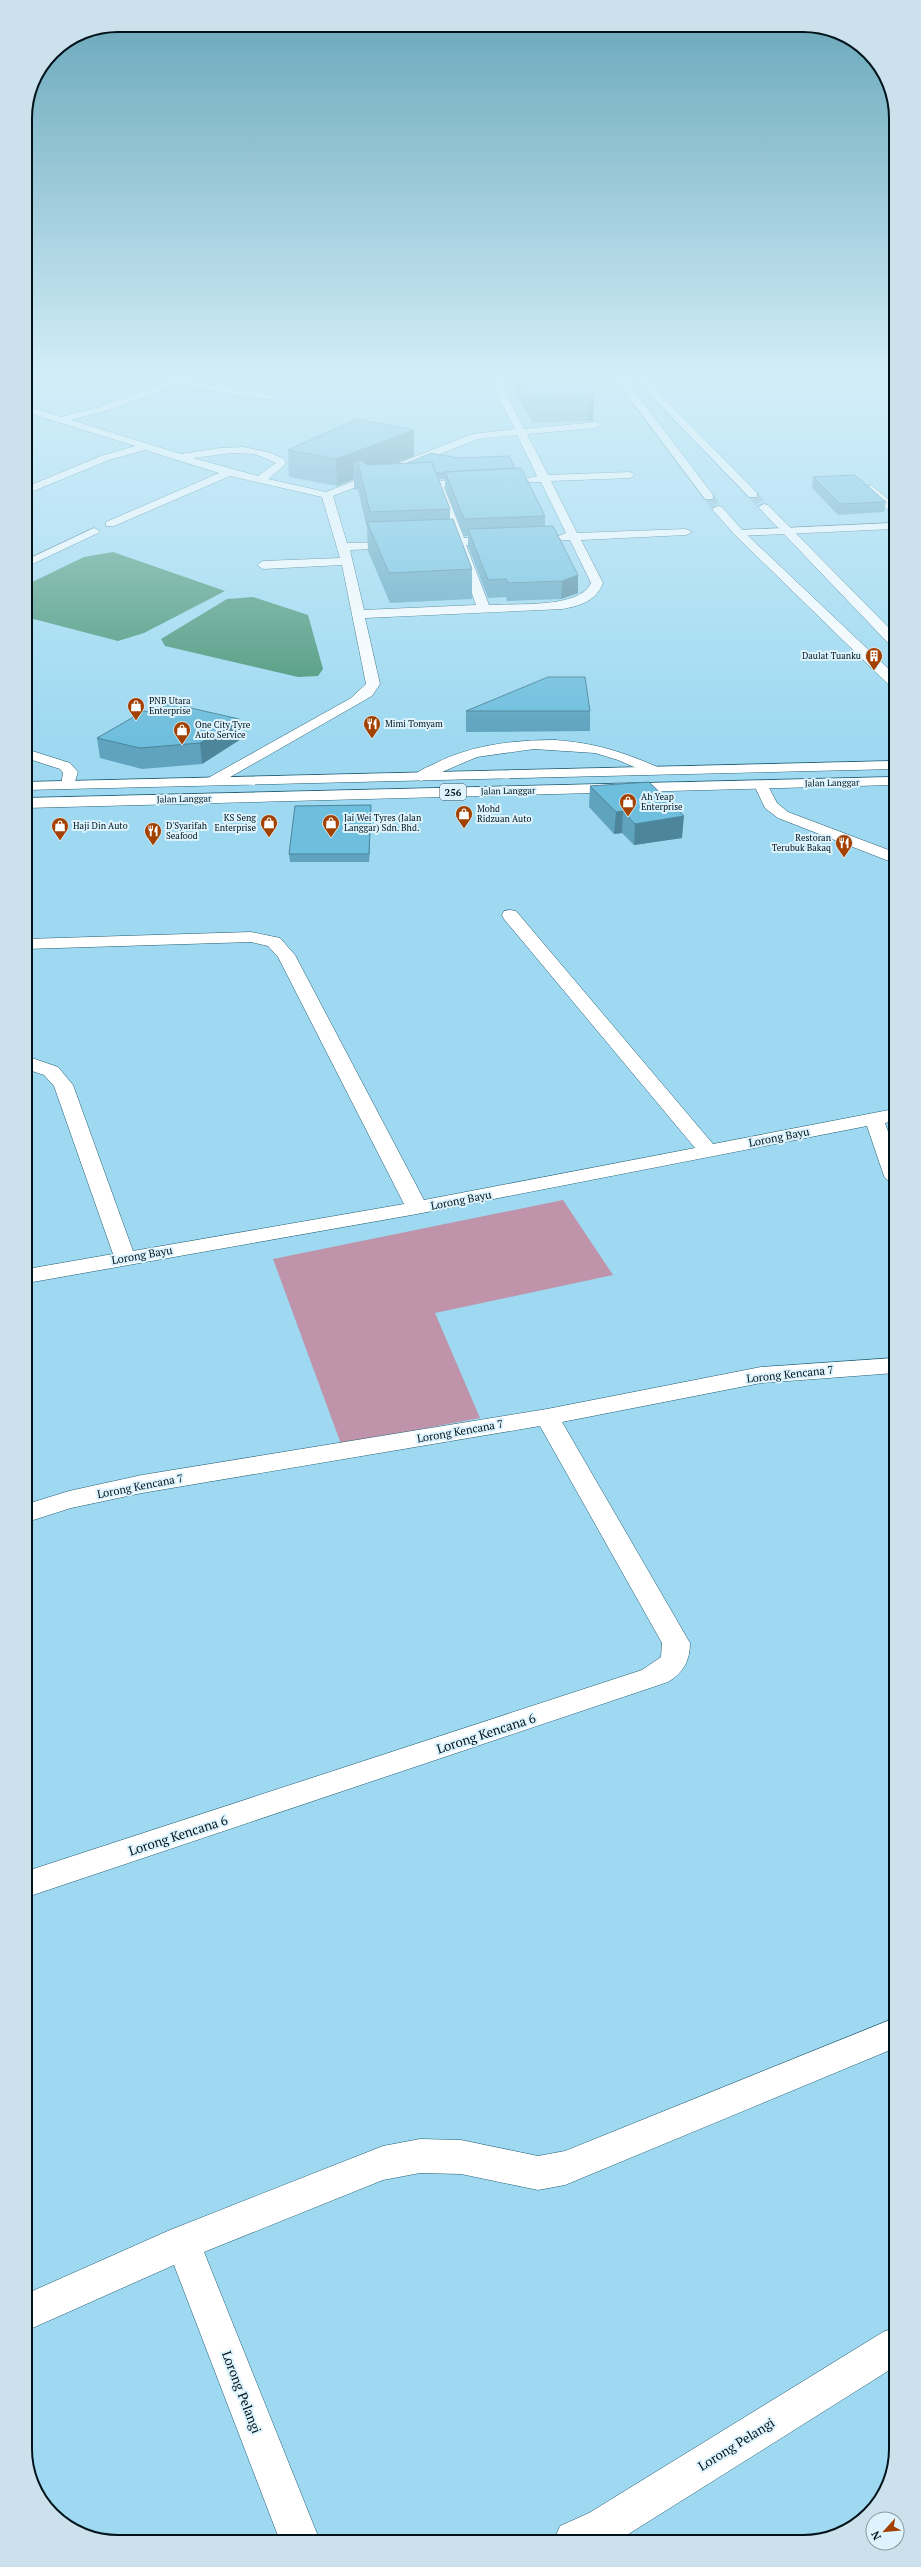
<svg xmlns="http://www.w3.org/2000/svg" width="921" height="2567" viewBox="0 0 921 2567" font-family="'PT Serif',serif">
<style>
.green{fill:#bf94ab}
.water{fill:#459273}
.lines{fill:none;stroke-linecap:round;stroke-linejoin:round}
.highway-tunnel{stroke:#86bbd1;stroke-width:10;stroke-dasharray:10 5;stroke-linecap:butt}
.minor-casing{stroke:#215c70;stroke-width:1}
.highway-casing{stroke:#215c70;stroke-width:1}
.minor{fill:#fff;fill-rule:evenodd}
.highway{fill:#fff;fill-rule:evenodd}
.wall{fill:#5fa3be}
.shaded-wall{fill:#4d859b}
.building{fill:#6ebedd;stroke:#4d859b}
.labels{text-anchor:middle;stroke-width:4;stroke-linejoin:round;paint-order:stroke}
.far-poi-label{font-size:9px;fill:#00131b;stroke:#ddf4fe;text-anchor:start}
.far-street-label{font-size:9px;fill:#00131b;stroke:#ddf4fe}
.shield{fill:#ddf4fe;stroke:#42565f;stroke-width:1}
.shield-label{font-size:10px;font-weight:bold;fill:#00131b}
.street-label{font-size:11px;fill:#00131b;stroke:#ddf4fe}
.near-street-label{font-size:13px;fill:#00131b;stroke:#ddf4fe}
.rim{fill:none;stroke:#00131b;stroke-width:2}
</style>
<rect width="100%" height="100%" fill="#9ed9f1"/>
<!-- green -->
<path class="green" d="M 563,1200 L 613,1275 L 435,1313 L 480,1418 L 341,1444 L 273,1259 Z"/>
<!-- water -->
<path class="water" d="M 113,552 L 225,591 L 144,633 L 118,641 L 26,617 L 26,585 L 84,557 Z
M 253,597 L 308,615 L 323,669 L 318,676 L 298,677 L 165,646 L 161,639 L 227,599 Z"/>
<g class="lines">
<!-- highway-tunnel -->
<path class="highway-tunnel" d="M 753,495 L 764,507
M 709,497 L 718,509"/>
<defs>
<path id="minor" d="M 161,380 L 182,380 L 269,394 L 274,397 L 269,400 L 178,385 L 105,411 L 71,420 L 181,454 L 220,448 L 244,447 L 271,453 L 284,459 L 286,464 L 268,479 L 326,492 L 472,434 L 515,429 L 493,387 L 494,380 L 504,380 L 503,387 L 524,429 L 596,422 L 601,425 L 596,428 L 527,434 L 548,475 L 630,472 L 635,475 L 630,478 L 551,481 L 577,533 L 686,529 L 692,532 L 686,535 L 581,540 L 603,583 C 596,601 580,606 562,609 L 365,618 L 380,684 L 372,696 L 218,784 L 208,784 L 206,781 L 208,778 L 351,698 L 366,684 L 342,565 L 263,569 L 257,565 L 263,561 L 340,558 L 322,497 L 230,476 L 114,526 L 106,526 L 106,522 L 219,473 L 145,450 L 109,460 L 26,494 L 26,487 L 101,456 L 135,446 L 26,412 L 26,406 L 61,417 L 99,407 L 166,383 ZM 517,435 L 537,476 L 525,479 L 530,482 L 541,482 L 566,533 L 556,537 L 562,540 L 570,540 L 591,583 C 580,609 514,603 489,605 L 466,545 L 497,543 L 503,540 L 497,537 L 464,538 L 444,487 L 476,485 L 481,482 L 476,479 L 410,482 L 406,483 L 406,487 L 434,487 L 452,539 L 432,540 L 426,543 L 432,546 L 455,545 L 476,605 L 364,610 L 350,550 L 398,548 L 404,545 L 398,542 L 347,543 L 333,496 L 478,439 ZM 232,453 L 255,454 L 276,463 L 258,476 L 193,458 Z
M 871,485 L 893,503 L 893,512 L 889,511 L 867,490 L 866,488 Z
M 893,523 L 893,529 L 739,536 L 733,533 L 739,530 Z
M 94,528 L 100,531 L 98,533 L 26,567 L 26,560 Z
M 555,740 C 596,743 623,752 660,768 L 662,771 L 660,774 L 650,774 L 618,760 L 595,753 L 534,749 L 477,757 L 421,781 L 414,777 C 417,771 425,768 432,765 C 470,745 513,740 555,740 Z
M 26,749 L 70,763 L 78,772 L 73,788 L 63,788 L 61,785 L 63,773 L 60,769 L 26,758 Z
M 761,781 L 766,782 L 777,803 L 788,812 L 894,852 L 894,863 L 778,818 L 765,808 L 754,785 Z
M 510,910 L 516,911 L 713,1144 L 894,1109 L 894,1121 L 885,1123 L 894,1148 L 894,1182 L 887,1180 L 884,1176 L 867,1126 L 417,1214 L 27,1283 L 27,1269 L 113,1254 L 54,1086 L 44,1075 L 26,1069 L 26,1056 L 58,1067 L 73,1085 L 133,1251 L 404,1204 L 278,957 L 268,946 L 251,942 L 26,949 L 26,939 L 251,932 L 280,938 L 295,955 L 424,1200 L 695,1148 L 504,919 L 502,915 L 504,911 Z
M 895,1358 L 895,1373 L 761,1383 L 562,1422 L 690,1643 C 690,1661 683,1673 668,1682 L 27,1897 L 27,1871 L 642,1670 L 661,1657 L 662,1643 L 540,1426 L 142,1493 L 71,1508 L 27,1522 L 27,1504 L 69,1491 L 142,1475 L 547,1409 L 761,1367 Z
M 895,2018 L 895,2048 L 565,2185 L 538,2190 L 461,2174 L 420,2173 L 383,2180 L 204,2252 L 320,2541 L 280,2541 L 174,2265 L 28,2330 L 28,2293 L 170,2230 L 383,2146 L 420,2139 L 461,2140 L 538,2156 L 565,2151 Z
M 896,2327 L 896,2366 L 619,2540 L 554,2540 L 560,2526 L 589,2513 L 883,2332 Z"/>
<path id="highway" d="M 616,380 L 626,380 L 713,495 L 713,499 L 705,499 Z
M 636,380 L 646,380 L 757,493 L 757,497 L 749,497 Z
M 764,504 L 768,505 L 894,633 L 894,645 L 889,644 L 760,509 L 758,507 Z
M 718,506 L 722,507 L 743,531 L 894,674 L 894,686 L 889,685 L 735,535 L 712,509 Z
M 894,761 L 894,769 L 26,790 L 26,782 Z
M 894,777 L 894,785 L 26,808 L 26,798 Z"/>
</defs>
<!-- minor casing -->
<use href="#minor" class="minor-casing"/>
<!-- highway casing -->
<use href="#highway" class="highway-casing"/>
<!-- minor -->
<use href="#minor" class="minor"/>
<!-- highway -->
<use href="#highway" class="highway"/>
</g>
<!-- wall -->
<path class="wall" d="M 515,380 L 585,380 L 594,396 L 593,421 L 532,423 L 514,388 Z
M 288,450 L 414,456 L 395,463 L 515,468 L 545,516 L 545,526 L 578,593 L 561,599 L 507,601 L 506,597 L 488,598 L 468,546 L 468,536 L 464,536 L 445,488 L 445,479 L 438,479 L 450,509 L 450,519 L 472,569 L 472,599 L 390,603 L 368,551 L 367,528 L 358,490 L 354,489 L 354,479 L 337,486 L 289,477 Z
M 813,477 L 886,502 L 884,512 L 838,515 L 812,488 Z
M 466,711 L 590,711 L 590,731 L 466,732 Z
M 97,738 L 241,739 L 202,764 L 142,769 L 100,758 Z
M 590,786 L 682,838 L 634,845 L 622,833 L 614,834 L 589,807 Z
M 371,813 L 369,862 L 290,862 L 289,854 Z"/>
<!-- shaded-wall -->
<path class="shaded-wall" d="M 589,396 L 594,396 L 593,421 L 588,421 Z
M 414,430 L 414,456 L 361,477 L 358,463 L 353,462 L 354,479 L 337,486 L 336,459 Z
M 578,575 L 578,593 L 561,599 L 562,581 Z
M 239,719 L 241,739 L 202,764 L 200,743 Z
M 371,805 L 371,813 L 369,862 L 369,854 Z
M 623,811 L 622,833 L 614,834 L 616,812 Z
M 684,816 L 682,838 L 634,845 L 635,824 Z"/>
<!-- building -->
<path class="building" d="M 523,380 L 585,380 L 594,396 L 533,398 Z
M 357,419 L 414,430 L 336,459 L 288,450 Z
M 431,453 L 458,458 L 509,456 L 515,468 L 445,472 L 446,473 L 436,473 L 432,462 L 407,463 Z
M 361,460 L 367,465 L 432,462 L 450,509 L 370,512 L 358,463 L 353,462 Z
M 521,468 L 545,516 L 464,519 L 445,472 Z
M 855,475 L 886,502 L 840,504 L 813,477 Z
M 453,519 L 472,569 L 389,573 L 367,522 Z
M 553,526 L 578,575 L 562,581 L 508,583 L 506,579 L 488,580 L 468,529 Z
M 548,677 L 585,677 L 590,711 L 466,711 Z
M 169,703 L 239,719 L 200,743 L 140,748 L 97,738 L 144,711 L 152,713 Z
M 649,782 L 684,816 L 635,824 L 623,811 L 616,812 L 590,786 Z
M 371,805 L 369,854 L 289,854 L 295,806 Z"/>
<!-- sky -->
<linearGradient id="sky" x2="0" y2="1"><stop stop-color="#67a6b9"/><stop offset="0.51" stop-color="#d3eef9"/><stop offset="1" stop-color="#d3eef9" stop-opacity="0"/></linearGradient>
<rect width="921" height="739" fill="url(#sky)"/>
<!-- icons -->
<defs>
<symbol id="building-pin" viewBox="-11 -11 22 30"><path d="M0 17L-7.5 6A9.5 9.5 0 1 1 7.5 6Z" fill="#a34100" stroke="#ddf4fe"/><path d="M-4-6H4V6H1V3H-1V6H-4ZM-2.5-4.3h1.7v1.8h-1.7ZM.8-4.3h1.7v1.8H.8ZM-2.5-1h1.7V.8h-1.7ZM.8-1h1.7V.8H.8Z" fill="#fff"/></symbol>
<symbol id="shop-pin" viewBox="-11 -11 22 30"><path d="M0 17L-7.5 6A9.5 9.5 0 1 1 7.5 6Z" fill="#a34100" stroke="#ddf4fe"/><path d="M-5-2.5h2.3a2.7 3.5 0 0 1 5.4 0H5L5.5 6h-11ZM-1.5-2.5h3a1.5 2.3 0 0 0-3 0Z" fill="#fff"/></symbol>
<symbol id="restaurant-pin" viewBox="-11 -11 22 30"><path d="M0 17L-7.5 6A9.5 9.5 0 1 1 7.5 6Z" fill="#a34100" stroke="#ddf4fe"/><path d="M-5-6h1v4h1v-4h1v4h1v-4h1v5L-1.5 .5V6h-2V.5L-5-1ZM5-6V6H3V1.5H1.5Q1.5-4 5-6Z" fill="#fff"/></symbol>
</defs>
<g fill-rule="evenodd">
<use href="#building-pin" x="864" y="646" width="20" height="27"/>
<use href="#shop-pin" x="126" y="696" width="20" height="27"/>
<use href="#restaurant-pin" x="362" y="714" width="20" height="27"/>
<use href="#shop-pin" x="172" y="720" width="20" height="27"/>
<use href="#shop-pin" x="618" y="792" width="20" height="27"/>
<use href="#shop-pin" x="454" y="804" width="20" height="27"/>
<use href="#shop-pin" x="259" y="813" width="20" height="27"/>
<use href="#shop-pin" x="321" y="813" width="20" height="27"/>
<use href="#shop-pin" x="50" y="816" width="20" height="27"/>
<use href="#restaurant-pin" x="143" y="821" width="20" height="27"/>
<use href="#restaurant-pin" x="834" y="833" width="20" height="27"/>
</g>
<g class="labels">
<!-- far-poi labels -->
<g class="far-poi-label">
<text x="861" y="659" text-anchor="end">Daulat Tuanku</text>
<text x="149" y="704">PNB Utara<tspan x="149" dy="10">Enterprise</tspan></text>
<text x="385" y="727">Mimi Tomyam</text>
<text x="195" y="728">One City Tyre<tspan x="195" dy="10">Auto Service</tspan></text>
<text x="641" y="800">Ah Yeap<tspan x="641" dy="10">Enterprise</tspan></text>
<text x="477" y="812">Mohd<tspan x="477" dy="10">Ridzuan Auto</tspan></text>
<text x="256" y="821" text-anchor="end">KS Seng<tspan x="256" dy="10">Enterprise</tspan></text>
<text x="344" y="821">Jai Wei Tyres (Jalan<tspan x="344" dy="10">Langgar) Sdn. Bhd.</tspan></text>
<text x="73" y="829">Haji Din Auto</text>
<text x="166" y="829">D'Syarifah<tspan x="166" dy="10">Seafood</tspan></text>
<text x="831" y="841" text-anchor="end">Restoran<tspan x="831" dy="10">Terubuk Bakaq</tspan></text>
</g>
<!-- far-street labels -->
<g class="far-street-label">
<text transform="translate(832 783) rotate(-1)" y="3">Jalan Langgar</text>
<text transform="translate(508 791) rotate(-1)" y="3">Jalan Langgar</text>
<text transform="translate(184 799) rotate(-1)" y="3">Jalan Langgar</text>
</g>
<!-- shield labels -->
<rect class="shield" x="440" y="784" width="26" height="16" rx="3"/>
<g class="shield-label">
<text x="453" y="796">256</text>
</g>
<!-- street labels -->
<g class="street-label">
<text transform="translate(779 1137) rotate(-11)" y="4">Lorong Bayu</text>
<text transform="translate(461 1200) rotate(-11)" y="4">Lorong Bayu</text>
<text transform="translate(142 1255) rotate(-10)" y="4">Lorong Bayu</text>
<text transform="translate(790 1374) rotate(-6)" y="4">Lorong Kencana 7</text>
<text transform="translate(460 1431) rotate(-10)" y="4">Lorong Kencana 7</text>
<text transform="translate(140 1486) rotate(-11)" y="4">Lorong Kencana 7</text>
</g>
<!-- near-street labels -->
<g class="near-street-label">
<text transform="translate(486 1733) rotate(-18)" y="5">Lorong Kencana 6</text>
<text transform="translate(178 1835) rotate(-18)" y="5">Lorong Kencana 6</text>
<text transform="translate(242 2392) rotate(69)" y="5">Lorong Pelangi</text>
<text transform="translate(736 2444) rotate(-32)" y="5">Lorong Pelangi</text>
</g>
</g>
<!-- crop -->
<path d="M0 0H921V2567H0ZM118 32H803A86 86 0 0 1 889 118V2449A86 86 0 0 1 803 2535H118A86 86 0 0 1 32 2449V118A86 86 0 0 1 118 32Z" fill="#cbe2ec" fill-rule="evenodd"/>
<path class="rim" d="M118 32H803A86 86 0 0 1 889 118V2449A86 86 0 0 1 803 2535H118A86 86 0 0 1 32 2449V118A86 86 0 0 1 118 32Z"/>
<!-- north arrow -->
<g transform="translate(885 2531) rotate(243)"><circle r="19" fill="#ddf4fe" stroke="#859aa3"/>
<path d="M0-3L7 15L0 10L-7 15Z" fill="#a34100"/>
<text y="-6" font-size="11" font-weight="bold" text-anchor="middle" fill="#00131b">N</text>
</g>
</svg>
